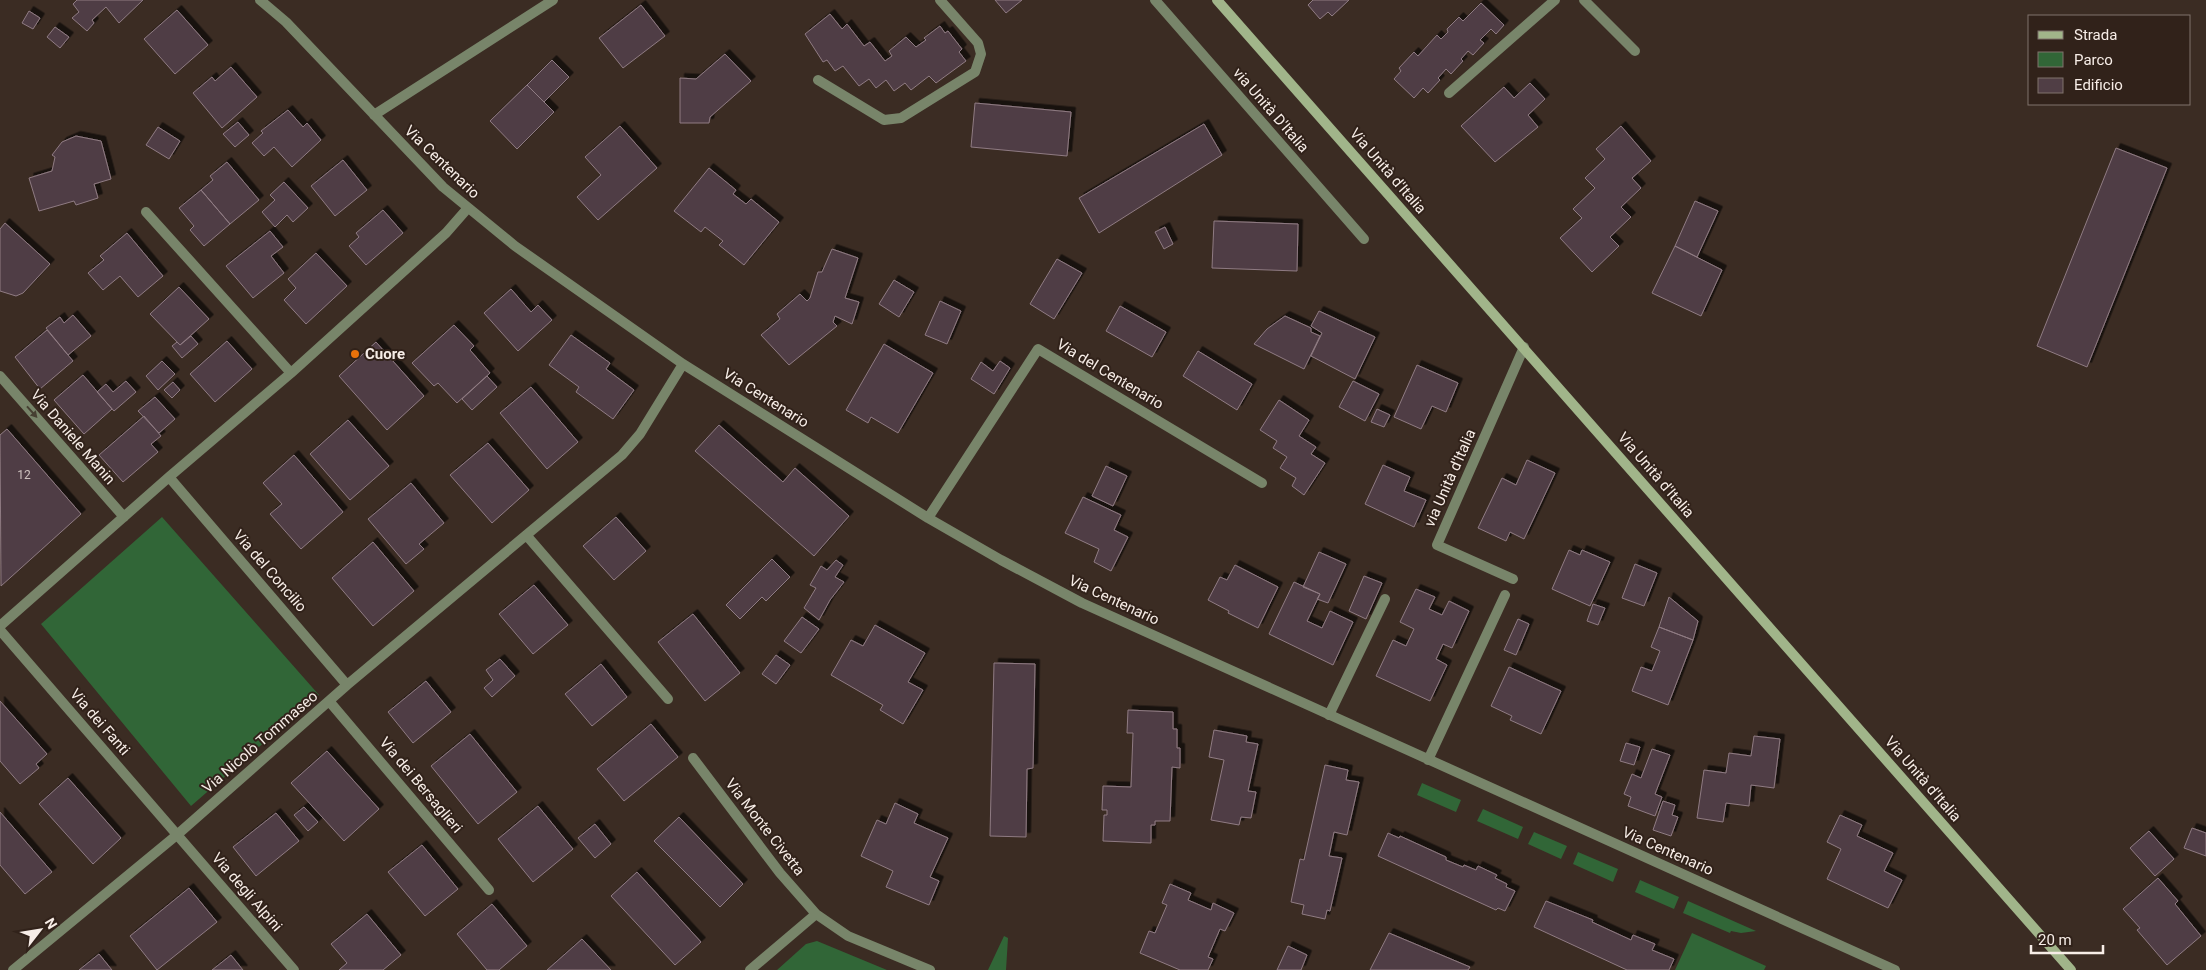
<svg xmlns="http://www.w3.org/2000/svg" width="2206" height="970" viewBox="0 0 2206 970" font-family="Roboto,sans-serif">
<style>
.green{fill:#316637}
.building{fill:#503e45;stroke:#8f7b83;filter:url(#shadow)}
.lines{fill:none;stroke-linecap:round;stroke-linejoin:round}
.street{stroke:#78856a;stroke-width:10}
.secondary{stroke:#a1b58a;stroke-width:10}
.oneway{fill:#464032}
.food-dot{fill:#e8710a;stroke:#31221a;stroke-width:2}
.labels{text-anchor:middle;stroke-width:4;stroke-linejoin:round;paint-order:stroke}
.number-label{font-size:12px;fill:#cdc1be}
.street-label{font-size:15px;fill:#f7ede7;stroke:#31221a}
.poi-label{font-size:15px;font-weight:bold;fill:#f7ede7;stroke:#31221a;text-anchor:start}
</style>
<defs>
<filter id="shadow"><feDropShadow dx="4.5" dy="-4.5" stdDeviation="0" flood-color="#0009"/></filter>
</defs>
<rect width="100%" height="100%" fill="#3b2c23"/>
<!-- green -->
<path class="green" d="M 162,517 L 319,695 L 191,806 L 41,624 Z
M 1422,783 L 1461,800 L 1456,812 L 1417,795 Z
M 1483,809 L 1523,827 L 1518,839 L 1477,821 Z
M 1534,832 L 1567,846 L 1561,859 L 1528,844 Z
M 1578,852 L 1618,869 L 1613,882 L 1573,864 Z
M 1640,880 L 1679,897 L 1674,909 L 1635,892 Z
M 1688,901 L 1756,931 L 1741,933 L 1731,931 L 1730,933 L 1683,913 Z
M 1692,933 L 1766,966 L 1764,970 L 1675,970 Z
M 1004,936 L 1008,938 L 1006,970 L 988,970 Z
M 817,941 L 887,970 L 777,970 L 806,944 Z"/>
<!-- building -->
<path class="building" d="M 77,0 L 143,0 L 119,23 L 106,7 L 92,20 L 94,23 L 87,31 L 72,18 L 79,12 L 73,4 Z
M 995,0 L 1022,0 L 1006,13 Z
M 1313,0 L 1349,0 L 1332,16 L 1328,12 L 1320,19 L 1308,5 Z
M 1481,3 L 1504,25 L 1496,34 L 1491,29 L 1480,40 L 1484,43 L 1473,55 L 1468,51 L 1461,59 L 1463,61 L 1451,74 L 1446,69 L 1438,78 L 1440,80 L 1428,93 L 1423,88 L 1414,98 L 1394,79 L 1401,71 L 1399,68 L 1414,52 L 1418,56 L 1437,35 L 1441,39 L 1448,32 L 1447,29 L 1459,17 L 1463,21 Z
M 641,5 L 665,36 L 623,68 L 599,38 Z
M 177,10 L 208,45 L 175,74 L 144,39 Z
M 29,11 L 40,18 L 33,29 L 22,23 Z
M 830,14 L 842,29 L 847,24 L 864,46 L 870,42 L 885,61 L 892,56 L 889,51 L 906,37 L 916,47 L 926,40 L 924,38 L 940,26 L 945,33 L 948,31 L 962,49 L 959,52 L 966,61 L 936,83 L 929,76 L 911,90 L 905,83 L 894,91 L 886,80 L 876,88 L 869,79 L 859,86 L 843,66 L 835,71 L 827,60 L 823,62 L 805,34 Z
M 55,27 L 69,37 L 60,48 L 47,37 Z
M 725,54 L 751,81 L 710,117 L 709,123 L 680,123 L 680,78 L 696,79 Z
M 552,60 L 569,77 L 544,102 L 527,85 Z
M 231,67 L 257,97 L 222,128 L 193,93 L 212,77 L 215,81 Z
M 1530,83 L 1545,99 L 1528,115 L 1538,127 L 1495,162 L 1461,126 L 1504,87 L 1514,98 Z
M 527,85 L 554,112 L 517,149 L 490,121 Z
M 975,103 L 1071,112 L 1067,156 L 971,147 Z
M 288,110 L 303,127 L 307,123 L 321,140 L 292,167 L 274,147 L 264,156 L 252,143 L 263,133 L 261,131 Z
M 238,122 L 249,135 L 235,147 L 223,134 Z
M 1204,124 L 1222,155 L 1099,233 L 1079,198 Z
M 620,126 L 657,168 L 598,220 L 577,197 L 601,175 L 585,157 Z
M 1621,126 L 1651,161 L 1632,178 L 1641,188 L 1621,207 L 1631,217 L 1610,237 L 1619,246 L 1592,272 L 1560,238 L 1582,218 L 1573,209 L 1595,188 L 1585,178 L 1605,159 L 1596,149 Z
M 158,127 L 180,141 L 169,159 L 146,145 Z
M 76,136 L 101,141 L 111,179 L 94,184 L 98,198 L 76,205 L 74,201 L 39,211 L 29,178 L 52,171 L 55,157 L 52,155 L 62,142 Z
M 2116,148 L 2167,168 L 2087,367 L 2037,346 Z
M 343,160 L 367,190 L 335,216 L 311,186 Z
M 227,162 L 259,200 L 230,224 L 201,190 L 213,180 L 210,176 Z
M 709,168 L 736,190 L 733,194 L 746,204 L 751,199 L 779,222 L 744,265 L 719,245 L 723,241 L 705,227 L 701,232 L 674,211 Z
M 284,182 L 308,208 L 293,222 L 287,215 L 275,227 L 262,212 L 275,200 L 270,195 Z
M 201,190 L 230,224 L 204,246 L 190,230 L 194,226 L 179,208 Z
M 1695,201 L 1718,211 L 1697,257 L 1675,246 Z
M 383,210 L 403,233 L 366,265 L 349,246 L 359,237 L 356,233 Z
M 1214,221 L 1298,224 L 1297,271 L 1212,268 Z
M 5,223 L 50,264 L 23,293 L 16,296 L 0,291 L 0,229 Z
M 1165,227 L 1173,244 L 1164,249 L 1155,232 Z
M 270,231 L 283,247 L 271,256 L 284,273 L 253,298 L 226,266 Z
M 127,233 L 163,276 L 138,297 L 120,276 L 103,290 L 88,273 L 104,260 L 100,256 Z
M 1675,246 L 1722,270 L 1701,316 L 1652,293 Z
M 832,249 L 858,258 L 845,298 L 859,302 L 852,324 L 835,316 L 833,322 L 837,326 L 789,365 L 761,335 L 780,319 L 777,314 L 800,294 L 807,301 L 810,298 L 818,272 L 822,272 Z
M 316,253 L 347,286 L 306,324 L 284,300 L 296,288 L 288,279 Z
M 1057,259 L 1082,273 L 1054,319 L 1030,304 Z
M 894,280 L 914,292 L 899,317 L 879,304 Z
M 179,287 L 209,319 L 180,345 L 150,314 Z
M 511,289 L 531,312 L 538,305 L 552,320 L 518,351 L 484,313 Z
M 940,301 L 961,311 L 947,344 L 925,335 Z
M 1120,306 L 1166,332 L 1152,357 L 1106,331 Z
M 1319,311 L 1375,337 L 1355,379 L 1311,356 L 1322,333 L 1311,326 Z
M 73,315 L 91,336 L 68,355 L 46,328 L 60,317 L 64,323 Z
M 1285,316 L 1311,328 L 1311,332 L 1320,336 L 1304,369 L 1254,344 L 1267,329 Z
M 454,325 L 474,346 L 470,350 L 490,373 L 457,403 L 438,383 L 434,386 L 412,363 Z
M 47,330 L 73,361 L 40,389 L 15,357 Z
M 571,335 L 610,363 L 606,369 L 634,390 L 613,419 L 576,392 L 579,387 L 549,365 Z
M 191,336 L 198,344 L 182,358 L 172,346 L 177,342 L 180,345 Z
M 227,341 L 252,369 L 215,402 L 190,374 Z
M 376,342 L 424,396 L 387,430 L 339,376 Z
M 884,344 L 933,373 L 898,433 L 871,417 L 868,423 L 846,410 Z
M 1198,351 L 1252,384 L 1237,410 L 1183,376 Z
M 162,361 L 175,374 L 158,390 L 146,376 Z
M 1000,361 L 1010,368 L 994,394 L 971,379 L 981,362 L 993,371 Z
M 1417,365 L 1458,383 L 1446,412 L 1432,406 L 1421,429 L 1394,417 Z
M 83,375 L 112,409 L 84,434 L 54,400 Z
M 487,376 L 497,387 L 472,410 L 462,399 Z
M 126,381 L 136,392 L 114,411 L 97,392 L 106,384 L 113,392 Z
M 1353,381 L 1379,394 L 1365,421 L 1339,407 Z
M 173,382 L 180,390 L 172,398 L 164,390 Z
M 531,387 L 578,442 L 547,469 L 500,413 Z
M 155,397 L 175,419 L 159,433 L 138,411 Z
M 1279,400 L 1309,420 L 1299,436 L 1316,447 L 1311,454 L 1325,463 L 1304,495 L 1292,486 L 1296,478 L 1280,468 L 1287,457 L 1273,448 L 1277,441 L 1260,430 Z
M 1377,409 L 1390,415 L 1384,427 L 1371,422 Z
M 144,416 L 161,436 L 151,444 L 158,452 L 123,482 L 99,455 Z
M 348,420 L 389,466 L 350,500 L 310,454 Z
M 719,425 L 783,482 L 795,468 L 849,516 L 814,556 L 695,451 Z
M 7,429 L 81,514 L 1,586 L 0,435 Z
M 488,443 L 529,490 L 492,523 L 450,475 Z
M 294,455 L 343,512 L 301,549 L 270,514 L 282,504 L 263,483 Z
M 1527,460 L 1555,473 L 1524,539 L 1510,532 L 1506,541 L 1478,528 L 1502,478 L 1516,485 Z
M 1383,465 L 1410,477 L 1404,491 L 1426,500 L 1414,527 L 1365,504 Z
M 1106,466 L 1127,476 L 1113,506 L 1092,496 Z
M 411,483 L 444,523 L 419,544 L 424,549 L 406,564 L 368,519 Z
M 1083,497 L 1121,515 L 1114,530 L 1128,537 L 1111,571 L 1094,562 L 1099,549 L 1065,533 Z
M 616,517 L 646,551 L 614,580 L 583,546 Z
M 373,542 L 414,591 L 373,626 L 332,578 Z
M 1569,550 L 1580,555 L 1582,550 L 1610,562 L 1590,606 L 1552,589 Z
M 1319,552 L 1346,564 L 1328,603 L 1317,599 L 1320,594 L 1303,587 Z
M 772,559 L 790,577 L 766,601 L 762,597 L 740,619 L 726,605 Z
M 836,560 L 843,565 L 835,577 L 844,582 L 830,600 L 819,620 L 804,608 L 816,588 L 810,585 L 821,566 L 827,570 Z
M 1635,564 L 1657,573 L 1644,606 L 1622,598 Z
M 1235,565 L 1278,587 L 1258,628 L 1228,613 L 1229,611 L 1208,600 L 1220,577 L 1227,580 Z
M 1364,576 L 1382,583 L 1366,619 L 1349,611 Z
M 1294,582 L 1320,594 L 1307,621 L 1322,628 L 1330,611 L 1353,622 L 1333,665 L 1269,634 Z
M 534,585 L 568,625 L 533,654 L 499,614 Z
M 1416,589 L 1435,597 L 1429,609 L 1442,615 L 1449,601 L 1469,611 L 1452,648 L 1443,644 L 1436,659 L 1447,665 L 1430,701 L 1376,676 L 1393,640 L 1406,646 L 1414,629 L 1400,622 Z
M 1669,597 L 1698,621 L 1693,640 L 1659,627 Z
M 1593,604 L 1605,608 L 1598,625 L 1587,621 Z
M 693,614 L 740,673 L 705,701 L 658,642 Z
M 802,617 L 819,629 L 801,653 L 784,641 Z
M 1518,619 L 1529,624 L 1516,655 L 1504,650 Z
M 875,625 L 925,653 L 908,682 L 923,690 L 903,724 L 880,710 L 883,705 L 831,675 L 851,640 L 863,646 Z
M 1659,627 L 1693,640 L 1668,705 L 1632,691 L 1641,667 L 1652,671 L 1660,651 L 1651,647 Z
M 776,655 L 790,665 L 776,684 L 762,674 Z
M 500,659 L 515,676 L 492,697 L 484,688 L 493,680 L 486,670 Z
M 994,663 L 1035,664 L 1033,768 L 1027,769 L 1026,837 L 990,836 Z
M 601,664 L 627,697 L 592,726 L 565,694 Z
M 1509,667 L 1561,691 L 1541,734 L 1510,720 L 1512,716 L 1491,706 Z
M 426,681 L 451,712 L 413,743 L 388,712 Z
M 0,701 L 47,754 L 36,764 L 39,768 L 20,784 L 0,761 Z
M 1128,710 L 1173,712 L 1173,729 L 1177,729 L 1177,748 L 1180,748 L 1180,768 L 1172,767 L 1170,821 L 1155,821 L 1155,825 L 1151,825 L 1151,843 L 1103,841 L 1104,815 L 1107,815 L 1107,810 L 1102,810 L 1103,786 L 1131,787 L 1133,733 L 1127,733 Z
M 651,724 L 678,757 L 624,801 L 597,769 Z
M 1214,730 L 1247,736 L 1246,742 L 1258,744 L 1248,791 L 1256,792 L 1251,818 L 1241,817 L 1239,825 L 1211,820 L 1224,760 L 1209,757 Z
M 470,734 L 517,792 L 478,824 L 431,766 Z
M 1754,736 L 1780,739 L 1774,788 L 1751,785 L 1749,806 L 1726,803 L 1723,822 L 1697,818 L 1704,770 L 1726,773 L 1729,753 L 1751,756 Z
M 1626,743 L 1640,747 L 1634,765 L 1620,761 Z
M 1652,749 L 1670,755 L 1655,794 L 1662,797 L 1655,816 L 1628,806 L 1631,797 L 1624,794 L 1632,774 L 1641,778 Z
M 327,751 L 379,809 L 344,841 L 291,783 Z
M 1325,765 L 1348,770 L 1346,780 L 1359,782 L 1347,835 L 1334,832 L 1329,856 L 1342,858 L 1330,911 L 1327,910 L 1325,919 L 1302,914 L 1304,905 L 1291,902 L 1300,859 L 1304,860 Z
M 68,778 L 121,838 L 93,864 L 39,804 Z
M 1663,801 L 1675,805 L 1672,815 L 1678,817 L 1671,836 L 1653,830 Z
M 895,803 L 918,814 L 914,823 L 948,838 L 930,877 L 939,881 L 929,905 L 886,887 L 893,871 L 861,856 L 877,820 L 886,824 Z
M 538,806 L 573,849 L 533,882 L 498,839 Z
M 304,807 L 318,822 L 308,831 L 294,815 Z
M 0,812 L 52,872 L 25,894 L 0,865 Z
M 276,813 L 299,841 L 256,876 L 233,847 Z
M 1840,815 L 1862,825 L 1857,836 L 1893,853 L 1884,871 L 1902,880 L 1888,908 L 1827,879 L 1841,849 L 1827,842 Z
M 679,817 L 743,884 L 720,907 L 654,841 Z
M 595,824 L 611,844 L 595,858 L 578,838 Z
M 2192,828 L 2206,833 L 2206,856 L 2184,848 Z
M 2149,831 L 2174,859 L 2155,876 L 2130,848 Z
M 1388,833 L 1399,838 L 1400,836 L 1446,857 L 1446,860 L 1463,867 L 1464,865 L 1476,870 L 1478,866 L 1497,875 L 1495,878 L 1507,884 L 1506,887 L 1515,891 L 1505,911 L 1498,908 L 1496,910 L 1378,856 Z
M 422,845 L 458,889 L 425,916 L 388,872 Z
M 637,872 L 701,942 L 675,965 L 611,896 Z
M 2158,878 L 2178,901 L 2175,904 L 2201,936 L 2167,965 L 2137,930 L 2140,928 L 2123,909 Z
M 1170,884 L 1191,893 L 1188,900 L 1211,910 L 1213,903 L 1234,913 L 1225,931 L 1220,929 L 1208,957 L 1213,959 L 1208,970 L 1180,970 L 1140,953 L 1149,931 L 1155,933 L 1167,905 L 1162,903 Z
M 189,888 L 217,922 L 157,970 L 130,936 Z
M 1546,901 L 1593,920 L 1592,922 L 1631,940 L 1633,935 L 1655,944 L 1652,950 L 1674,959 L 1669,970 L 1627,970 L 1534,927 Z
M 492,904 L 527,946 L 499,970 L 487,970 L 457,934 Z
M 367,914 L 401,955 L 383,970 L 339,970 L 347,963 L 331,944 Z
M 1389,933 L 1470,967 L 1468,970 L 1370,970 Z
M 582,939 L 611,970 L 547,970 Z
M 1288,946 L 1307,955 L 1301,970 L 1277,970 Z
M 99,954 L 112,970 L 79,970 Z
M 231,955 L 243,970 L 212,970 Z"/>
<g class="lines">
<!-- street -->
<path class="street" d="M 260,0 L 286,22 L 443,187 L 515,246 L 683,364 L 928,518 L 1001,560 L 1082,603 L 1895,970
M 1155,0 L 1364,239
M 1584,0 L 1635,51
M 818,80 L 884,120 L 901,118 L 975,72 L 981,54 L 978,43 L 940,0
M 1449,93 L 1555,0
M 374,115 L 553,0
M 146,212 L 291,373
M 0,376 L 124,517
M 169,477 L 347,685
M 928,518 L 1038,349 L 1262,483
M 527,536 L 668,699
M 1513,579 L 1437,545 L 1524,347
M 0,626 L 169,477 L 291,373 L 446,233 L 467,209
M 0,630 L 294,970
M 329,701 L 489,890
M 1329,715 L 1385,599
M 693,758 L 780,873 L 816,914
M 1428,760 L 1505,595
M 13,970 L 178,834 L 347,685 L 622,455 L 640,434 L 683,364
M 750,970 L 816,914 L 848,936 L 930,970"/>
<!-- secondary -->
<path class="secondary" d="M 1217,0 L 2071,970"/>
</g>
<!-- one-way arrows -->
<defs><path id="oneway-solid" d="M-6-.8H1V-3.2L6.5 0L1 3.2V.8H-6Z" transform="scale(1.25)"/></defs>
<use class="oneway" href="#oneway-solid" transform="translate(32 412) rotate(48)"/>
<!-- markers -->
<circle class="food-dot" cx="355" cy="354" r="5"/>
<g class="labels">
<!-- number labels -->
<g class="number-label">
<text x="24" y="479">12</text>
</g>
<!-- street labels -->
<g class="street-label">
<text transform="translate(1271 110) rotate(49)" y="5">via Unità D'Italia</text>
<text transform="translate(442 162) rotate(44)" y="5">Via Centenario</text>
<text transform="translate(1388 171) rotate(49)" y="5">Via Unità d'Italia</text>
<text transform="translate(1110 374) rotate(31)" y="5">Via del Centenario</text>
<text transform="translate(766 398) rotate(32)" y="5">Via Centenario</text>
<text transform="translate(73 437) rotate(49)" y="5">Via Daniele Manin</text>
<text transform="translate(1656 475) rotate(49)" y="5">Via Unità d'Italia</text>
<text transform="translate(1450 478) rotate(-66)" y="5">via Unità d'Italia</text>
<text transform="translate(270 571) rotate(49)" y="5">Via del Concilio</text>
<text transform="translate(1114 600) rotate(25)" y="5">Via Centenario</text>
<text transform="translate(100 722) rotate(49)" y="5">Via dei Fanti</text>
<text transform="translate(260 742) rotate(-41)" y="5">Via Nicolò Tommaseo</text>
<text transform="translate(1923 779) rotate(49)" y="5">Via Unità d'Italia</text>
<text transform="translate(421 785) rotate(50)" y="5">Via dei Bersaglieri</text>
<text transform="translate(765 827) rotate(52)" y="5">Via Monte Civetta</text>
<text transform="translate(1668 851) rotate(24)" y="5">Via Centenario</text>
<text transform="translate(247 892) rotate(49)" y="5">Via degli Alpini</text>
</g>
<!-- poi labels -->
<g class="poi-label">
<text x="365" y="359">Cuore</text>
</g>
</g>
<!-- legend -->
<rect x="2028" y="15" width="162" height="90" fill="#31221a" stroke="#80736c"/>
<rect x="2038" y="31" width="25" height="8" fill="#a1b58a" stroke="#80736c"/>
<text x="2074" y="40" font-size="15" fill="#f7ede7">Strada</text>
<rect x="2038" y="52" width="25" height="15" fill="#316637" stroke="#80736c"/>
<text x="2074" y="65" font-size="15" fill="#f7ede7">Parco</text>
<rect x="2038" y="78" width="25" height="15" fill="#503e45" stroke="#80736c"/>
<text x="2074" y="90" font-size="15" fill="#f7ede7">Edificio</text>
<!-- north arrow -->
<g transform="translate(40 930) rotate(59)" stroke="#31221a" stroke-width="4" paint-order="stroke">
<path d="M0-4L9 19L0 12L-9 19Z" fill="#f7ede7"/>
<text y="-8" font-size="14" font-weight="bold" text-anchor="middle" fill="#f7ede7">N</text>
</g>
<!-- scale -->
<path d="M2031 945v8h72v-8" fill="none" stroke="#f7ede7" stroke-width="2.5"/>
<text x="2038" y="945" font-size="15" fill="#f7ede7" stroke="#31221a" stroke-width="4" paint-order="stroke">20 m</text>
</svg>
